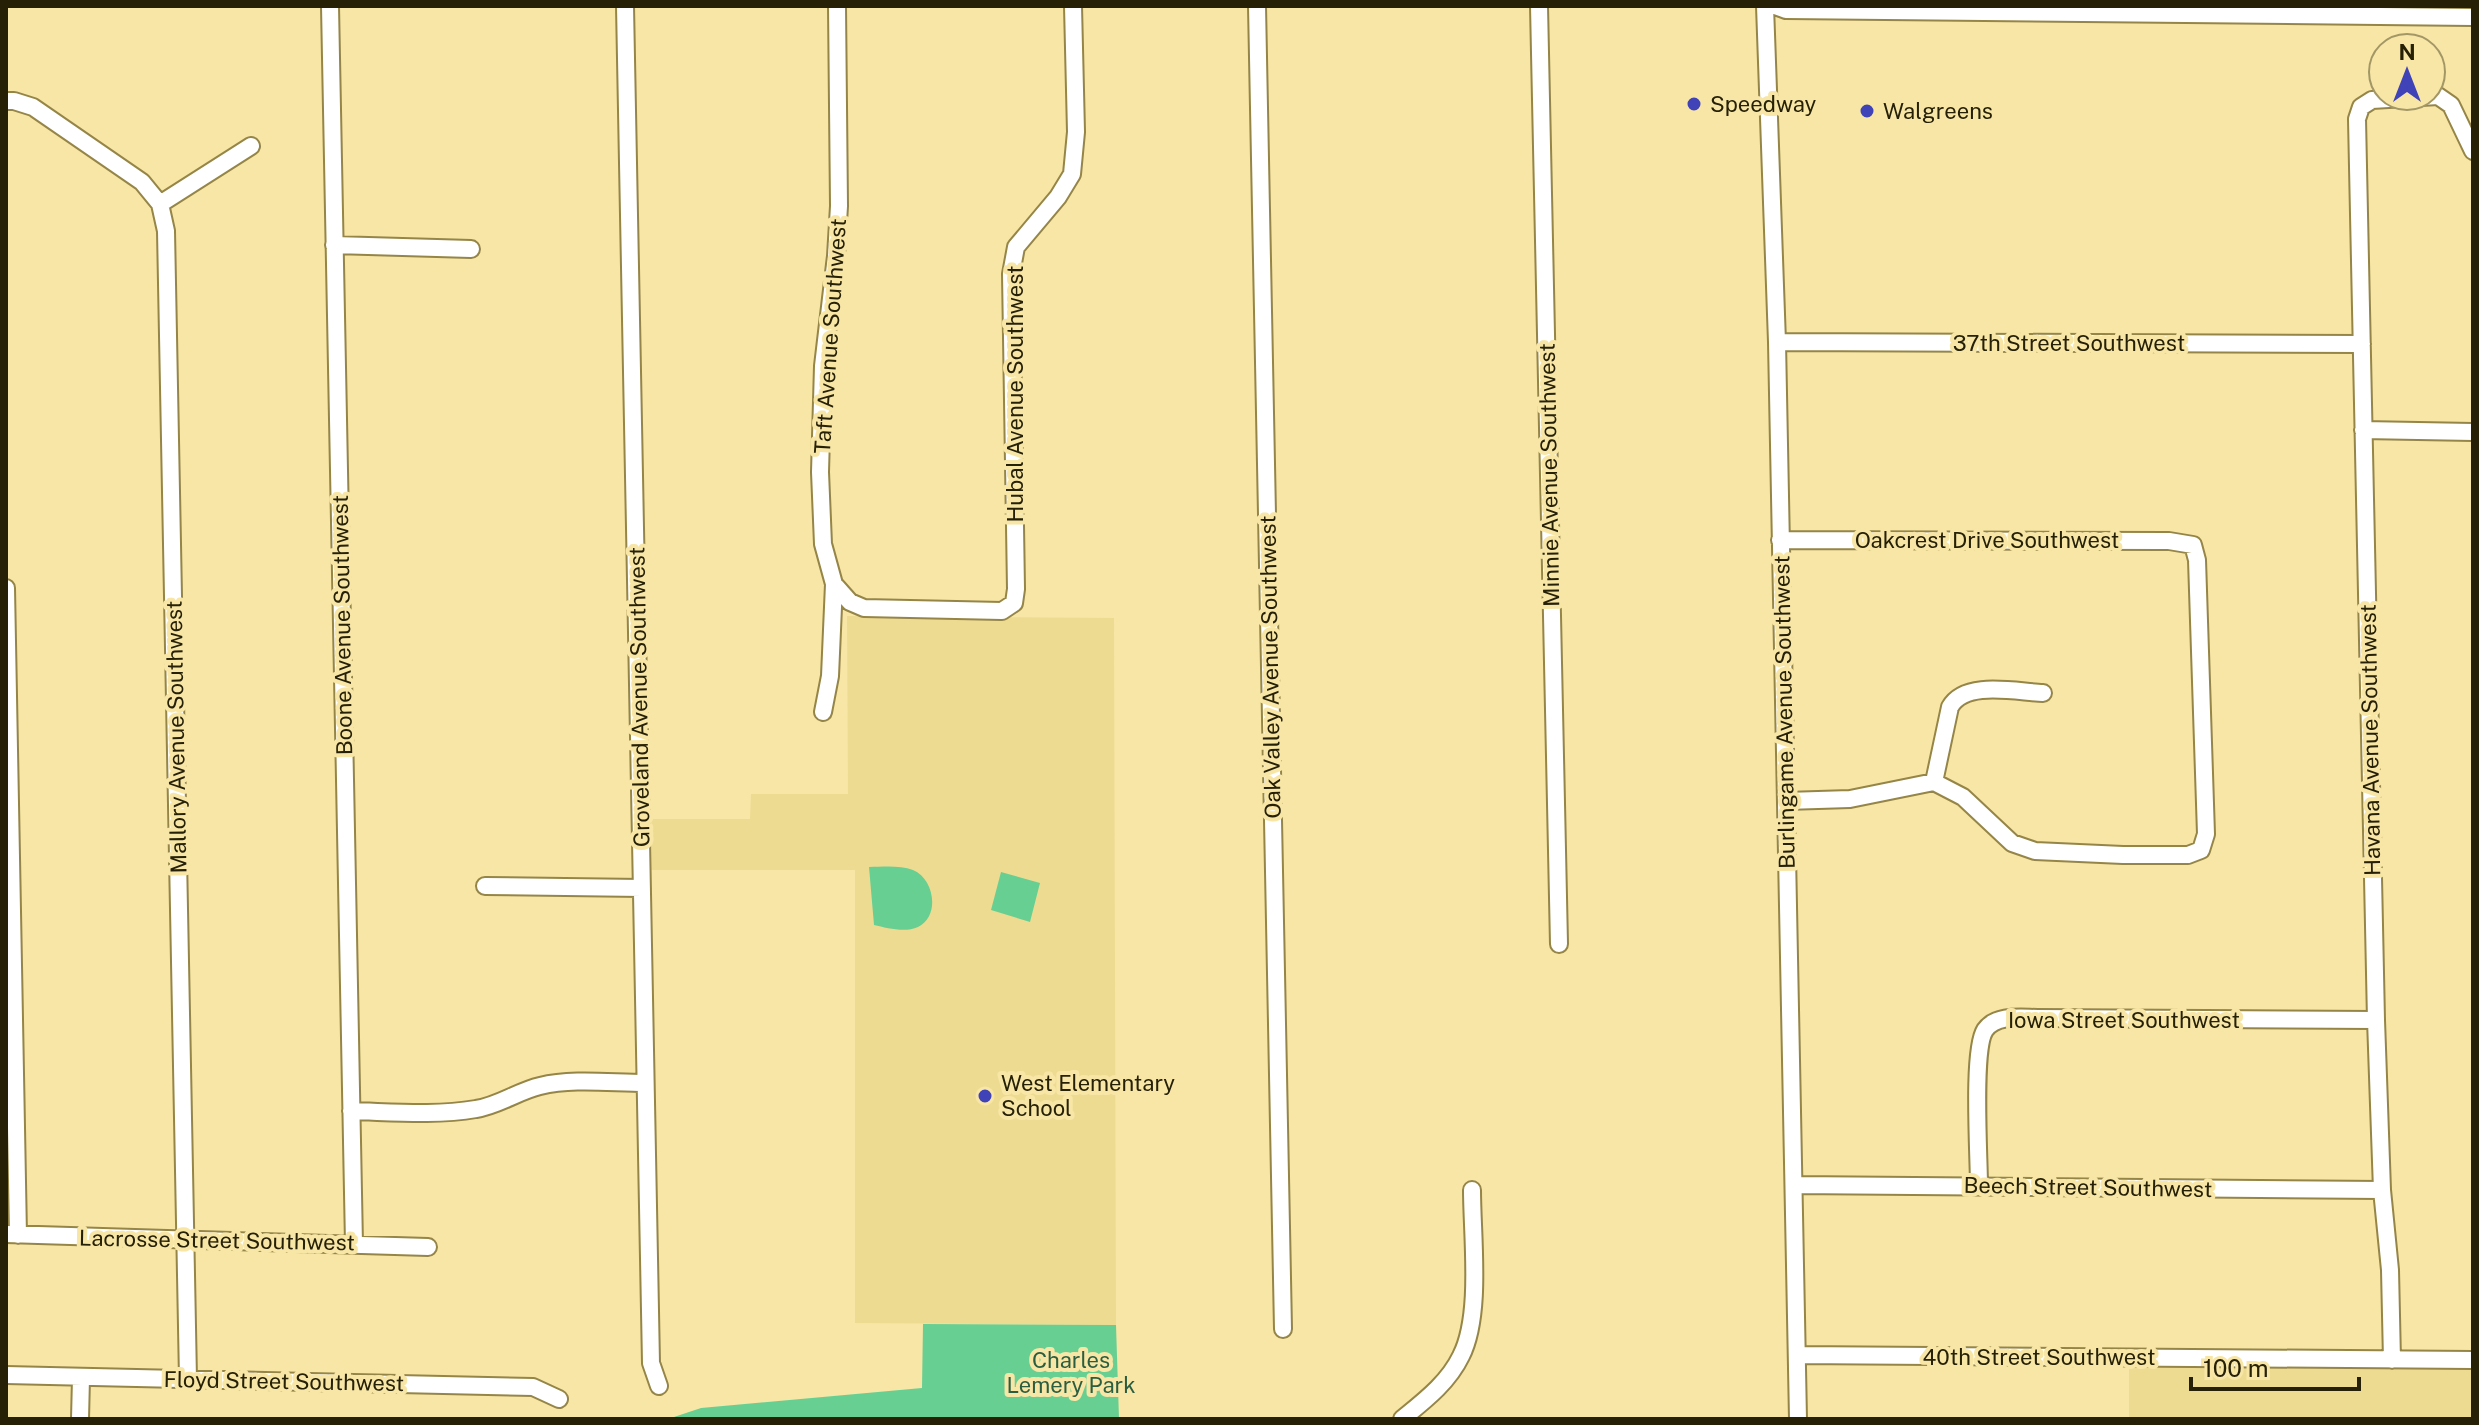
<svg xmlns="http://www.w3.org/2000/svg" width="2479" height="1425" viewBox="0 0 2479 1425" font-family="'Public Sans',sans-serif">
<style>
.built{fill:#eedb92}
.green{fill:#68cf92}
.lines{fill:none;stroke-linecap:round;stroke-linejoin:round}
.minor-casing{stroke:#958547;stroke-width:20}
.minor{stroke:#fff;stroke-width:16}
.poi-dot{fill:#4043b8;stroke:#f7e6a6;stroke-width:3}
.labels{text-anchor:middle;stroke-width:8;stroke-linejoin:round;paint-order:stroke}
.poi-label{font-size:22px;fill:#262006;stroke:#f7e6a6;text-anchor:start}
.street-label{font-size:22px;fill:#262006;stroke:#f7e6a6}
.park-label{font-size:22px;fill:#2b5e40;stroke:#f7e6a6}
</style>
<rect width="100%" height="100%" fill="#f7e6a6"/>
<!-- built -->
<path class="built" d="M 847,616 L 1114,618 L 1116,1325 L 855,1323 L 855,870 L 647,870 L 647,819 L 750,819 L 751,794 L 848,794 Z
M 2129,1365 L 2473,1368 L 2473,1419 L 2129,1419 Z"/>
<!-- green -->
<path class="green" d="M 869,867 C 882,867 900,865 913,870 C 935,879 940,917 918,927 C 905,933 887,928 874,925 Z
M 1001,872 L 1040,883 L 1030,922 L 991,910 Z
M 923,1324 L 1116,1325 L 1119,1419 L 668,1419 L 701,1408 L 922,1388 Z"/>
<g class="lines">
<defs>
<path id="minor" d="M 330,6 L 354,1244
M 625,6 L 651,1363 L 659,1386
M 1257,6 L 1283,1329
M 1539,6 L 1559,944
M 1765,6 L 1777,342 L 1798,1419
M 1775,6 L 1786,10 L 2473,17
M 6,101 L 14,101 L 33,107 L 142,182 L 160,204 L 166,231 L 188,1379
M 160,204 L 251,146
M 334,245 L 471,249
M 1777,342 L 2362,344
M 2363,430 L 2473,432
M 1780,540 L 2169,541 L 2193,545 L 2197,560 L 2206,834 L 2201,850 L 2188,855 L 2123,855 L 2035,851 L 2012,843 L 1963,797 L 1934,782 L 1850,799 L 1786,801
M 834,584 L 850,602 L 864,608 L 1002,611 L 1014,603 L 1016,589 L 1011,274 L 1016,247 L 1058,197 L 1072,174 L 1076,132 L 1073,6
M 6,588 L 18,1235
M 823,712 L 830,676 L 834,584 L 823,544 L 820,472 L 823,366 L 836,256 L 839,206 L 837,6
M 1934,782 L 1950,707 C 1965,680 2016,692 2043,693
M 485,886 L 642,888
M 351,1111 C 392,1112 435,1116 476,1109 C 498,1106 518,1091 540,1086 C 573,1078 611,1083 645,1083
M 1794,1185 L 2382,1190
M 1979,1186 C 1979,1156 1972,1050 1985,1030 C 1996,1014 2022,1018 2038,1018 L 2376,1020
M 6,1234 L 428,1247
M 1797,1355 L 2473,1360
M 2392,1360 L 2390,1270 L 2382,1190 L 2376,1020 L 2357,119 L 2361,107 L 2372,100 L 2438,96 L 2451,105 L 2473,151
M 6,1375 L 533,1387 L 559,1399
M 80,1419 L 81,1378
M 1402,1419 C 1424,1401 1448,1383 1461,1356 C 1482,1315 1472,1237 1472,1190"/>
</defs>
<!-- minor casing -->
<use href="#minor" class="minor-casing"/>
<!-- minor -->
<use href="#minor" class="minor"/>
</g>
<!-- markers -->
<g class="poi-dot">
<circle cx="1694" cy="104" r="8"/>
<circle cx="1867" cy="111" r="8"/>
<circle cx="985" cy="1096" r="8"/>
</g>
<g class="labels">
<!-- poi labels -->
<g class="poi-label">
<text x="1710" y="112">Speedway</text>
<text x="1883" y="119">Walgreens</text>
<text x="1001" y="1091">West Elementary<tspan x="1001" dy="25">School</tspan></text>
</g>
<!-- street labels -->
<g class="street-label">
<text transform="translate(830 336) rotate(-86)" y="8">Taft Avenue Southwest</text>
<text x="2069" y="351">37th Street Southwest</text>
<text transform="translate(1015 394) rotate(-90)" y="8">Hubal Avenue Southwest</text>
<text transform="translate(1549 475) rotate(-91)" y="8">Minnie Avenue Southwest</text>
<text x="1987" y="548">Oakcrest Drive Southwest</text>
<text transform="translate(342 625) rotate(-91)" y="8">Boone Avenue Southwest</text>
<text transform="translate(1270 667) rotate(-91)" y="8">Oak Valley Avenue Southwest</text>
<text transform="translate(639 697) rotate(-91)" y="8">Groveland Avenue Southwest</text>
<text transform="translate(1784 712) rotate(-91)" y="8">Burlingame Avenue Southwest</text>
<text transform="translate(176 737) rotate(-91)" y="8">Mallory Avenue Southwest</text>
<text transform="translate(2370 740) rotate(-91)" y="8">Havana Avenue Southwest</text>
<text x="2124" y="1028">Iowa Street Southwest</text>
<text transform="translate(2088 1187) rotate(1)" y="8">Beech Street Southwest</text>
<text transform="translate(217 1240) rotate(1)" y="8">Lacrosse Street Southwest</text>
<text x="2039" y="1365">40th Street Southwest</text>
<text transform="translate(284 1381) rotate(1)" y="8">Floyd Street Southwest</text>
</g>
<!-- park labels -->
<g class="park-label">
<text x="1071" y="1368">Charles<tspan x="1071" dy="25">Lemery Park</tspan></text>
</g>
</g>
<!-- border -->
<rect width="2479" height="1425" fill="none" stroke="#262006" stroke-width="16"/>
<!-- north arrow -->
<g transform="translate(2407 72)"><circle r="38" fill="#f7e6a6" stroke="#a39766" stroke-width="2"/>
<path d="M0-6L14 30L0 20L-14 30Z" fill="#4043b8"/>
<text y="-12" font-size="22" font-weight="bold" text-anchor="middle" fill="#262006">N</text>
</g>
<!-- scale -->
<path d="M2191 1377v12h168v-12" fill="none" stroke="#262006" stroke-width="4"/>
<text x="2203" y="1377" font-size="24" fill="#262006" stroke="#f7e6a6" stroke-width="6" paint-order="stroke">100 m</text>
</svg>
